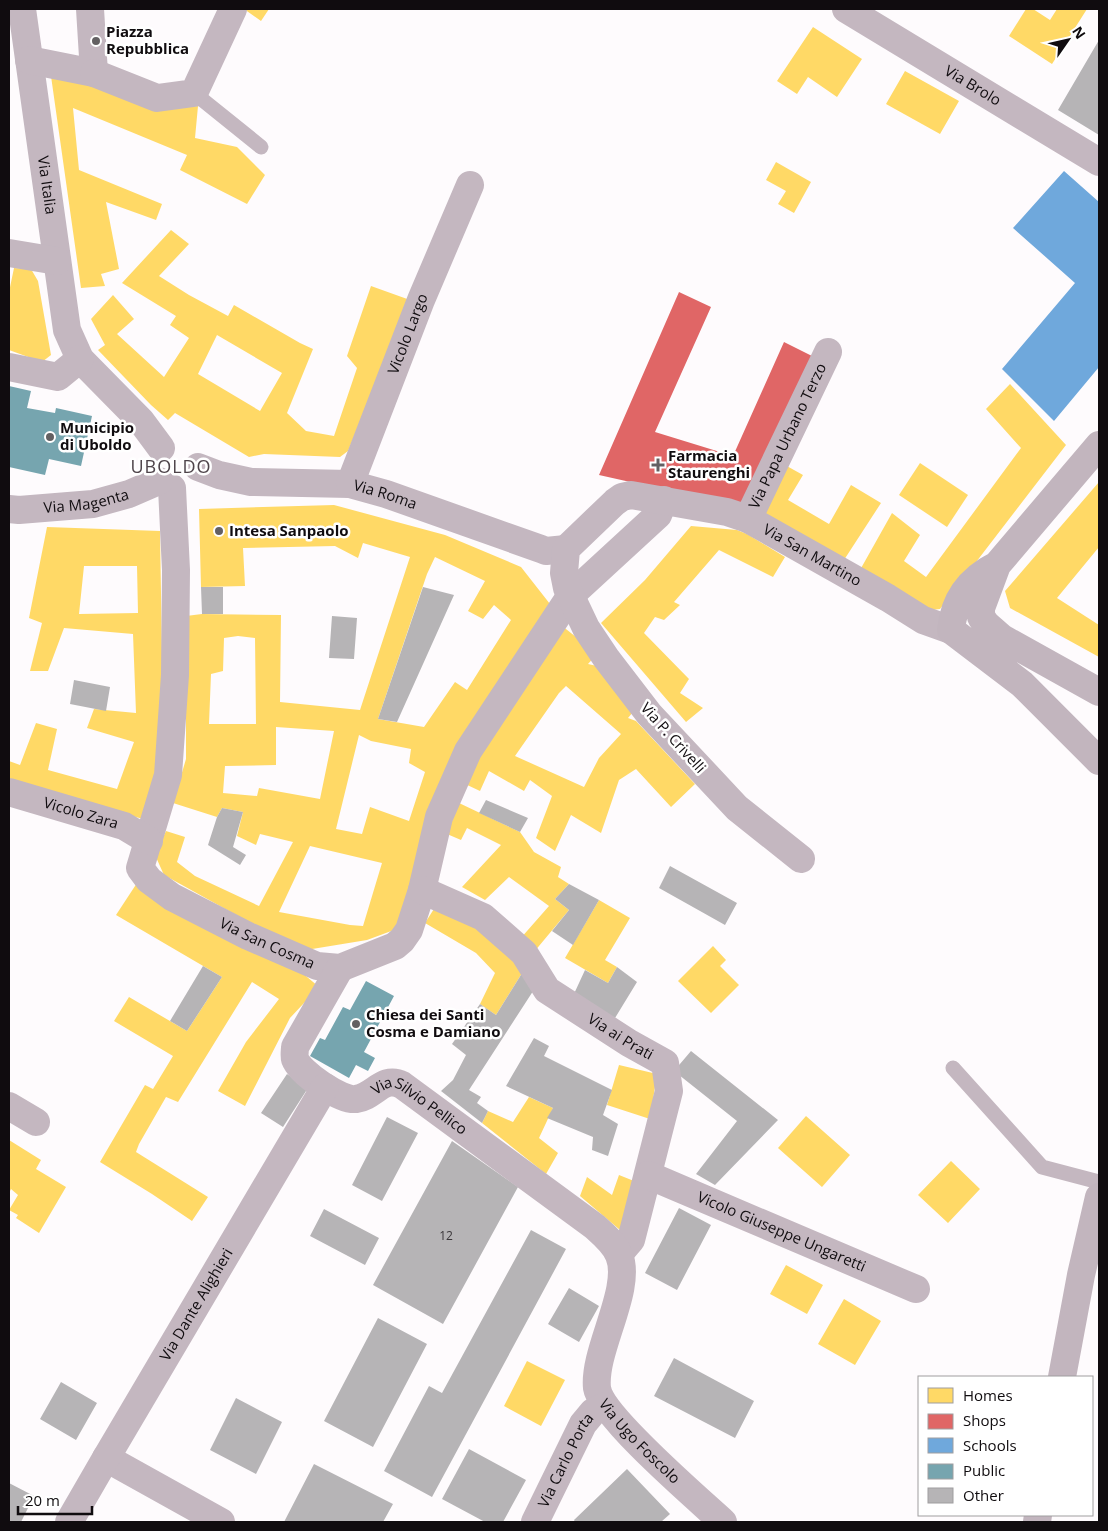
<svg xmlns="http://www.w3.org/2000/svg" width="1108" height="1531" viewBox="0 0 1108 1531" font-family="'Open Sans',sans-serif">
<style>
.homes{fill:#ffd966;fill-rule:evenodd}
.shops{fill:#e06666}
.schools{fill:#6fa8dc}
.public{fill:#76a5af}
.building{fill:#b6b4b6}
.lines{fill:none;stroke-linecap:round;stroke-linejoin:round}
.lane{stroke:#c4b7c0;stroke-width:15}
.street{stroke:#c4b7c0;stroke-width:28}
.secondary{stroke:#c2b5be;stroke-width:28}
.poi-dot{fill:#636062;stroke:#fff;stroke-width:2}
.labels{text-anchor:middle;stroke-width:5;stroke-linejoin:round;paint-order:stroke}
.number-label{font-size:12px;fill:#3a3639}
.poi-label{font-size:15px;font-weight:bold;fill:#100c0f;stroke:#fff;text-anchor:start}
.street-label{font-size:15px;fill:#100c0f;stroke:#fff}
.quarter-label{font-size:18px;letter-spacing:1px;fill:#4e444a;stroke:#fff}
</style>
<rect width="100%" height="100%" fill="#fefbfd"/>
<!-- homes -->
<path class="homes" d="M 244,9 L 269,9 L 261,21 Z
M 1026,9 L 1033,9 L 1050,20 L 1057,9 L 1087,9 L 1052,64 L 1009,36 Z
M 813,27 L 862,59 L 837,97 L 808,77 L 797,94 L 777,81 Z
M 50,69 L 161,109 L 198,106 L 195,138 L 237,147 L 265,175 L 247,204 L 180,170 L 187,155 L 73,108 L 79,170 L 162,204 L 156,220 L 106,202 L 119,269 L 101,274 L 105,286 L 81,288 Z
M 905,71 L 959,101 L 940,134 L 886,104 Z
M 776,162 L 811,182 L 794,213 L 778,204 L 786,191 L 766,180 Z
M 171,230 L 189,244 L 159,276 L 189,295 L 228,316 L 234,305 L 300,343 L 313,349 L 287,413 L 306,431 L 334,436 L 357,368 L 347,356 L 371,286 L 410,300 L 348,451 L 340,457 L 264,454 L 249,457 L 175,413 L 168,420 L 151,405 L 98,350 L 105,345 L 91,319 L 113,295 L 134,319 L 117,334 L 164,377 L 189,338 L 170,325 L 176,316 L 122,283 ZM 217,335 L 282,373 L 260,411 L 198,374 Z
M 14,268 L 31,269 L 38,281 L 51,355 L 42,362 L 9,350 L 9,292 Z
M 1010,384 L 1066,445 L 940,609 L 931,610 L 860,570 L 892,513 L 920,535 L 904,561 L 926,577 L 1021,448 L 986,409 Z
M 920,463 L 968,495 L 947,527 L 899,495 Z
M 785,465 L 803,475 L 788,500 L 829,524 L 851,485 L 881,503 L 844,560 L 760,513 Z
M 1099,482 L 1099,547 L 1057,598 L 1099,625 L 1099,657 L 1010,608 L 1005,591 Z
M 334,505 L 445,535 L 521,567 L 550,604 L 406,918 L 394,930 L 367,940 L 306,950 L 267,932 L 164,875 L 155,855 L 166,831 L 185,837 L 177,862 L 195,876 L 259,906 L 293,842 L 260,834 L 256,845 L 237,836 L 243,812 L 222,808 L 217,817 L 173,803 L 186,759 L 186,616 L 202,614 L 281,615 L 280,702 L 360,710 L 410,557 L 363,543 L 358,558 L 335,546 L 243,548 L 245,586 L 201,587 L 199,509 ZM 435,557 L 485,581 L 468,611 L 483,619 L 494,605 L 511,620 L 467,690 L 455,682 L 424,727 L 378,719 L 427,574 ZM 238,636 L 255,638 L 256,724 L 209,724 L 211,674 L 223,671 L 224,638 ZM 276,727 L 334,731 L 320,799 L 259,788 L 257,796 L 223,793 L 225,766 L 276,765 ZM 359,735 L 371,741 L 411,749 L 409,763 L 425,772 L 409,821 L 370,807 L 362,834 L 336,829 ZM 310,846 L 382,863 L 363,926 L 350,925 L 279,912 Z
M 691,526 L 737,530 L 747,534 L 785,557 L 773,577 L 719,550 L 674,602 L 680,605 L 664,620 L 655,617 L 644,633 L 689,679 L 680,693 L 703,708 L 686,722 L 601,623 L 645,580 Z
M 47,527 L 160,531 L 163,717 L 155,776 L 143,819 L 9,782 L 9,761 L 20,765 L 36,723 L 57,729 L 48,770 L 117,789 L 134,742 L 87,728 L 94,709 L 136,713 L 133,634 L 64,628 L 48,671 L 30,671 L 42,623 L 29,618 ZM 84,566 L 137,566 L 138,613 L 79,614 Z
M 561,625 L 597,654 L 588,664 L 597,666 L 638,706 L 628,718 L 636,721 L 695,784 L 671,807 L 636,769 L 619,780 L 601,833 L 571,815 L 555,851 L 536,838 L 552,796 L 530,780 L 524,791 L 489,771 L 480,791 L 463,783 ZM 566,686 L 621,734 L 599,758 L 584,787 L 515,756 L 559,693 Z
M 459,803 L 520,832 L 534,852 L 561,867 L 558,877 L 569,884 L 555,899 L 569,910 L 534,952 L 520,939 L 549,906 L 509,877 L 485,900 L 462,887 L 501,845 L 467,828 L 461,840 L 447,834 Z
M 137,883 L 294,966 L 319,987 L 290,1018 L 245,1106 L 218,1091 L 246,1042 L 279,999 L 252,982 L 178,1102 L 166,1097 L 139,1144 L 136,1152 L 208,1197 L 192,1221 L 152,1194 L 100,1162 L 145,1085 L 153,1089 L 173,1056 L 114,1021 L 129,997 L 187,1031 L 222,977 L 116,915 Z
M 599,900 L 630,918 L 605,960 L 617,967 L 608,983 L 565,958 Z
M 439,901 L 486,923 L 524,970 L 496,1015 L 480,1004 L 495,973 L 476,953 L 425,923 Z
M 713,946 L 726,960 L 720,966 L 739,985 L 711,1013 L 678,981 Z
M 619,1065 L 657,1074 L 650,1119 L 607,1105 Z
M 529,1097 L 553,1108 L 539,1138 L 558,1153 L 546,1174 L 482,1123 L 488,1111 L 513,1122 Z
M 806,1116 L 850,1155 L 822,1187 L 778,1148 Z
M 9,1140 L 41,1160 L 36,1169 L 66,1187 L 39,1233 L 16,1218 L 18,1215 L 9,1210 L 18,1195 L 11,1189 L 9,1193 Z
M 951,1161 L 980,1189 L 948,1223 L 918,1195 Z
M 619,1175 L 634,1181 L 620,1230 L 580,1196 L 587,1177 L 612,1195 Z
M 786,1265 L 823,1285 L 807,1314 L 770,1294 Z
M 844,1299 L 881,1321 L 855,1365 L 818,1344 Z
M 527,1361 L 565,1380 L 541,1426 L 504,1406 Z"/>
<!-- shops -->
<path class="shops" d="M 679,292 L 711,307 L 655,432 L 733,456 L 784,342 L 812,356 L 742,507 L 599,475 Z"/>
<!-- schools -->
<path class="schools" d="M 1064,171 L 1099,202 L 1099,367 L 1054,421 L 1002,369 L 1075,283 L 1013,228 Z"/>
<!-- public -->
<path class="public" d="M 9,386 L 31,391 L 27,408 L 55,413 L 56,408 L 92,416 L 81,466 L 49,459 L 45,475 L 9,467 Z
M 366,981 L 394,996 L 364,1052 L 375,1058 L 368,1071 L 356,1065 L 349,1078 L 310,1056 L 320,1038 L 325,1040 L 343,1007 L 350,1010 Z"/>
<!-- building -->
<path class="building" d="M 1099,40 L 1099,135 L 1058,110 Z
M 201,587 L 223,587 L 223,614 L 202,614 Z
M 423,587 L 454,595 L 397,722 L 378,719 Z
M 332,616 L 357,618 L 354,659 L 329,658 Z
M 74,680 L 110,687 L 106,711 L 70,704 Z
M 486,800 L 528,818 L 520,832 L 479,813 Z
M 222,808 L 243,812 L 233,847 L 246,855 L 240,865 L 208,845 L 217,817 Z
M 670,866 L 737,903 L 725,925 L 659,888 Z
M 569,884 L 599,900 L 573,945 L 552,931 L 569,910 L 555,899 Z
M 203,966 L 222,977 L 187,1031 L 170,1021 Z
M 617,967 L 637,982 L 615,1018 L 573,996 L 585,970 L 608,983 Z
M 524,970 L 537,985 L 469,1090 L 481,1097 L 477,1103 L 488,1111 L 482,1123 L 441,1091 L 453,1080 L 466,1055 L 452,1044 L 480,1004 L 496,1015 Z
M 534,1038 L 549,1046 L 544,1056 L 612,1090 L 603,1115 L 618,1124 L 608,1156 L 592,1150 L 593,1137 L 547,1118 L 553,1108 L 506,1086 Z
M 691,1051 L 778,1120 L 715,1185 L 696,1174 L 737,1121 L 674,1071 Z
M 287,1074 L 308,1088 L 283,1127 L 261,1113 Z
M 387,1117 L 418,1133 L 382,1201 L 352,1185 Z
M 452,1141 L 518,1187 L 443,1324 L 373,1285 Z
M 679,1208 L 711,1225 L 677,1290 L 645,1273 Z
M 324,1209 L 379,1238 L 365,1265 L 310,1236 Z
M 531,1230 L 566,1249 L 432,1497 L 384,1471 L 429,1386 L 442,1393 Z
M 569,1288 L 599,1306 L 579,1342 L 548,1324 Z
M 378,1318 L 427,1344 L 373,1447 L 324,1421 Z
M 674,1358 L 754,1401 L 735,1438 L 654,1396 Z
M 61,1382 L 97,1403 L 76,1440 L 40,1419 Z
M 236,1398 L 282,1422 L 256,1474 L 210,1450 Z
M 469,1449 L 526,1480 L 503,1522 L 485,1522 L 442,1499 Z
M 314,1464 L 393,1504 L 383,1522 L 284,1522 Z
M 627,1469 L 670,1514 L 661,1522 L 575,1522 L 574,1520 Z
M 9,1483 L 34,1496 L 21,1522 L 9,1522 Z"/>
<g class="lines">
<!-- lane -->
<path class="lane" d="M 194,93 L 261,147
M 953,1068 L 1042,1167 L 1099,1182"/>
<!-- street -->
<g class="street">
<path id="s1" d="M 22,9 L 67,330 L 80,359 L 141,421 L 161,448"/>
<path id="s2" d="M 846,9 L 1099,162"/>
<path d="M 29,60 L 94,73 L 90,9"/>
<path d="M 94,73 L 157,98 L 194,93 L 233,9"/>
<path d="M 9,253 L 57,261"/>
<path d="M 9,367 L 58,377 L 80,359"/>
<path id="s3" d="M 198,467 L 219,475 L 251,482 L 350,484 L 386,494 L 541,549 L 546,551 L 566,549"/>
<path id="s4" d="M 350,484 L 421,300 L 470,185"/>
<path id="s5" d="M 172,488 L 176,570 L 175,675 L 168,775 L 140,868 L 149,880 L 172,897 L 248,936 L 317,966 L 340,968 L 395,946 L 402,940 L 409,930 L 422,890 L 439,817 L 468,751 L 571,595 L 658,515 L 664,500"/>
<path id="s6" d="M 9,509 L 19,510 L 93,504 L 129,494 L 159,481"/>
<path id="s7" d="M 748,519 L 828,352"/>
<path id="s8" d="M 9,792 L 124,826 L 149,841"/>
<path id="s9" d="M 801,859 L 737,808 L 649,714 L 606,658 L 586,628 L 567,588 L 564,573 L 566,549 L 615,502 L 622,497 L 631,495 L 727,512 L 748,519 L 888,598 L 923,620 L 951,630"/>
<path id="s10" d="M 422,890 L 483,917 L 524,953 L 547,990 L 629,1043 L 665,1063 L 669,1091 L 631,1240 L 619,1254"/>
<path id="s11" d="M 340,968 L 295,1047 C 295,1050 294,1056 295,1059 C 300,1073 341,1101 356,1099 C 374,1097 383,1075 402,1085 L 594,1226 C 603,1234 614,1243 619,1255 C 633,1289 593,1350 597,1388 C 601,1416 698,1499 723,1522"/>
<path d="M 9,1106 L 36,1122"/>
<path id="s12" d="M 648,1175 L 916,1289"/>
<path d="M 106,1458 L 221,1522"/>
<path id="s13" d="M 69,1522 L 106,1458 L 325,1087"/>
<path id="s14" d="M 535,1522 L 583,1424 L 593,1412 L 605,1406"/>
</g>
<!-- secondary -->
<path class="secondary" d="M 1099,445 L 997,565 L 981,608 L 981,617 L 986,624 L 1002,638 L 1099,692
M 951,630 L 1022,684 L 1099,761
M 951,630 C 954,599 969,579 997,565
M 1062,1377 L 1081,1275 L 1099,1197
M 1037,1522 L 1038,1515"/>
</g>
<!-- markers -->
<g class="poi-dot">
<circle cx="96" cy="41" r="5"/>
<circle cx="50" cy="437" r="5"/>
<path d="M655.5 457.5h5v5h5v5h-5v5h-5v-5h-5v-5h5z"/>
<circle cx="219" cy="531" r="5"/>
<circle cx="356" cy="1024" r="5"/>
</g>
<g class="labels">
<!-- number labels -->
<g class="number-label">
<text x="446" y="1240">12</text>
</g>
<!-- poi labels -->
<g class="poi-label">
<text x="106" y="37">Piazza<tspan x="106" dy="17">Repubblica</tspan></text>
<text x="60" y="433">Municipio<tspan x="60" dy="17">di Uboldo</tspan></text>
<text x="668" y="461">Farmacia<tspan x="668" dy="17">Staurenghi</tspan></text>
<text x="229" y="536">Intesa Sanpaolo</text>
<text x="366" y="1020">Chiesa dei Santi<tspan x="366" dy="17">Cosma e Damiano</tspan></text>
</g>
<!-- street labels -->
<g class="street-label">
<text dy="5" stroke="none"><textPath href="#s2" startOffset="148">Via Brolo</textPath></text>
<text dy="5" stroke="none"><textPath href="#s1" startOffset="178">Via Italia</textPath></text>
<text dy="5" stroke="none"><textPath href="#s4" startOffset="161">Vicolo Largo</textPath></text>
<text dy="5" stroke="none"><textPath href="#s7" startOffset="92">Via Papa Urbano Terzo</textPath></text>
<text dy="5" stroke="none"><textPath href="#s3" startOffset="191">Via Roma</textPath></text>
<text dy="5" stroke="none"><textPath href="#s6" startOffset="78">Via Magenta</textPath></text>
<text dy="5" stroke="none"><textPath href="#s9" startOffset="680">Via San Martino</textPath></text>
<text transform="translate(673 738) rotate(48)" y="5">Via P. Crivelli</text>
<text dy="5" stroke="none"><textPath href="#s8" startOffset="75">Vicolo Zara</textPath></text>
<text dy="5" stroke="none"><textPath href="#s5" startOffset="534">Via San Cosma</textPath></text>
<text dy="5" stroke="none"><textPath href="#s10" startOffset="252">Via ai Prati</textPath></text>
<text dy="5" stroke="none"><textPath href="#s11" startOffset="252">Via Silvio Pellico</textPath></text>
<text dy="5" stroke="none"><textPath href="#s12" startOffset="145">Vicolo Giuseppe Ungaretti</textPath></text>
<text dy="5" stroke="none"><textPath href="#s13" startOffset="252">Via Dante Alighieri</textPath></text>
<text dy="5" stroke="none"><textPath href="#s11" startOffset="711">Via Ugo Foscolo</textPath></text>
<text dy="5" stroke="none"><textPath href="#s14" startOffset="69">Via Carlo Porta</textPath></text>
</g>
<!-- quarter labels -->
<g class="quarter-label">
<text x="171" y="473">UBOLDO</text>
</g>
</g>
<!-- border -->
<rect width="1108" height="1531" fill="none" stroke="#100c0f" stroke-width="20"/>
<!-- legend -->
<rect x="918" y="1376" width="175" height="140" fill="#ffffff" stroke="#9f9e9f"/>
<rect x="928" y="1388" width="25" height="15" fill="#ffd966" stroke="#9f9e9f"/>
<text x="963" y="1401" font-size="15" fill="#100c0f">Homes</text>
<rect x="928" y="1414" width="25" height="15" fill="#e06666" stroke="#9f9e9f"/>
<text x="963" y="1426" font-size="15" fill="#100c0f">Shops</text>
<rect x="928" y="1438" width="25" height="15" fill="#6fa8dc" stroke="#9f9e9f"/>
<text x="963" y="1451" font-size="15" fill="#100c0f">Schools</text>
<rect x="928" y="1464" width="25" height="15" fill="#76a5af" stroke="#9f9e9f"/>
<text x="963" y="1476" font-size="15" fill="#100c0f">Public</text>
<rect x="928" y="1488" width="25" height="15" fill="#b6b4b6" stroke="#9f9e9f"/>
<text x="963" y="1501" font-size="15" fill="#100c0f">Other</text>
<!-- north arrow -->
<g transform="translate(1068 40) rotate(56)" stroke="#ffffff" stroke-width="4" paint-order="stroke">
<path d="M0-4L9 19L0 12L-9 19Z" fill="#100c0f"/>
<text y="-8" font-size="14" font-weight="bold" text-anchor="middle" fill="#100c0f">N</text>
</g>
<!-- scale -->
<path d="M18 1506v8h74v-8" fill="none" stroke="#100c0f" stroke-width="2.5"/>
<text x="25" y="1506" font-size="15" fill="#100c0f" stroke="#ffffff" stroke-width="4" paint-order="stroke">20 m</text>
</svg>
